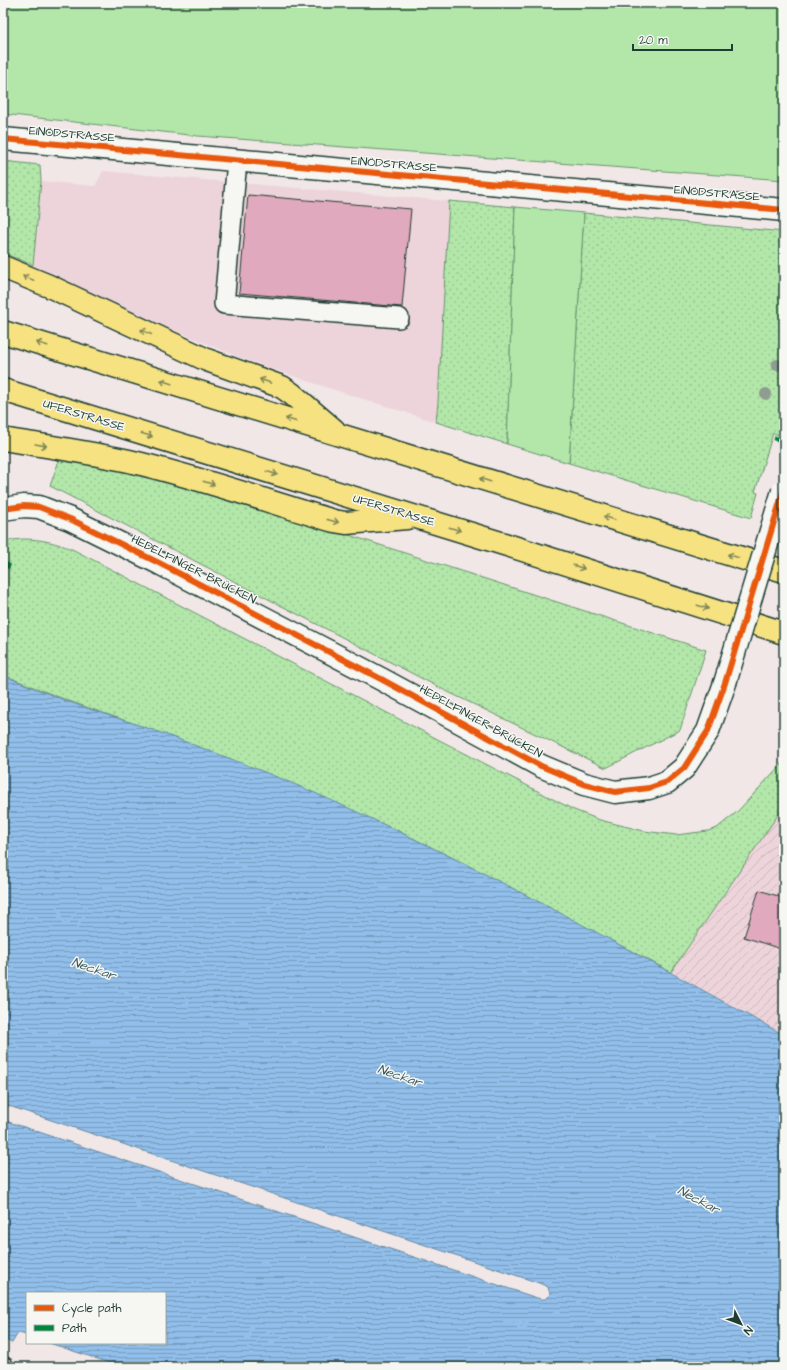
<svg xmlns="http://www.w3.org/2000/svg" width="787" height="1370" viewBox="0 0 787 1370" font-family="'Architects Daughter',sans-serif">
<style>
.built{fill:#edd4da}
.industrial{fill:url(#industrial-furrows)}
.grass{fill:url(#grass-dots);stroke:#68926e}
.garden{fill:#b2e7a9;stroke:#68926e}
.water{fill:url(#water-rules);stroke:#638aa1}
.building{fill:#e1a9bd;stroke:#1f3d34}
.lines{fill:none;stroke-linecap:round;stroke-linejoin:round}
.service-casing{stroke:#1f3d34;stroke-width:22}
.tertiary-casing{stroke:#1f3d34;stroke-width:25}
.trunk-casing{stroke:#1f3d34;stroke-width:25}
.service{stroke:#f6f6f2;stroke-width:19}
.tertiary{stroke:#f6f6f2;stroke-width:22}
.trunk{stroke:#f7e281;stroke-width:22}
.tertiary-bridge-casing{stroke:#1f3d34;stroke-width:25;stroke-linecap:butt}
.tertiary-bridge{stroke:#f6f6f2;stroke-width:22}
.quiet{stroke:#00873e;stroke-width:5;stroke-dasharray:10 5;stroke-linecap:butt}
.cycleway-casing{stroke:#f6f6f2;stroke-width:8}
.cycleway{stroke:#e8590c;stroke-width:6}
.tree{fill:#8e9c91}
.oneway{stroke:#808757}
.labels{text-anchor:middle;stroke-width:3;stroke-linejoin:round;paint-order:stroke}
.street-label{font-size:12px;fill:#1f3d34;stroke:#f6f6f2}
.water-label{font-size:13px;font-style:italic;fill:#3c5d62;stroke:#f6f6f2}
</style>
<defs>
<pattern id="industrial-furrows" width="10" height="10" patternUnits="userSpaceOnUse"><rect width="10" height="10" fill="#edd4da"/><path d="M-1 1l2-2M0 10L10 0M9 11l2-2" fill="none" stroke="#cbb7bc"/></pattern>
<pattern id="grass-dots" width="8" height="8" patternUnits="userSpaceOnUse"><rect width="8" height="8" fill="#b2e7a9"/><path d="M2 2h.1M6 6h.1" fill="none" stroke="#99c792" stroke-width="1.8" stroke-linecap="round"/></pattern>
<pattern id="water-rules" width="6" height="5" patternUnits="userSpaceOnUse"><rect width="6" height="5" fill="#91beea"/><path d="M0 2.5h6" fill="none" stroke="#769cbe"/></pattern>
</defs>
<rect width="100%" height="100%" fill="#f2e7e7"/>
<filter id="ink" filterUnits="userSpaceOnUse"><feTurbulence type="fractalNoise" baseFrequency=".025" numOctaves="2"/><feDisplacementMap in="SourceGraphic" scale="8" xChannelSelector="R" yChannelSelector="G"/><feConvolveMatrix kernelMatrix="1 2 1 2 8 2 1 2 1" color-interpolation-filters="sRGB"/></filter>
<g filter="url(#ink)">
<!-- built -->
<path class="built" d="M 103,171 L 449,201 L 438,402 L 436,422 L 328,388 L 241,358 L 167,327 L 33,265 L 41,181 L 95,186 Z"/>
<!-- industrial -->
<path class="industrial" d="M 784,806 L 784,1035 L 671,972 Z"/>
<!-- grass -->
<path class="grass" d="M 3,161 L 40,165 L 41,181 L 33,265 L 3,253 Z
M 449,201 L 515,207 L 507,444 L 436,422 L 438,402 Z
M 584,213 L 784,232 L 784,437 L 773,433 L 755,492 L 758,493 L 751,518 L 569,463 Z
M 60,457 L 203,488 L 706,650 L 680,730 L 606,768 L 446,691 L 50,486 Z
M 23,539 C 42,539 57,543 74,550 L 574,810 L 600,820 L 644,831 L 676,835 L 708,831 L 717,828 L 738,811 L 784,761 L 784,806 L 671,972 L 457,860 L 394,829 L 152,730 L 69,701 L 3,675 L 3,543 L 12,540 Z"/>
<!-- garden -->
<path class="garden" d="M 3,3 L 784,3 L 784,180 L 198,136 L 3,114 Z
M 515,207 L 584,213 L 569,463 L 507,444 Z"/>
<!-- water -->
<path class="water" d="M 3,675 C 24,684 46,693 67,701 C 96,712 125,720 153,730 C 208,750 262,770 315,793 C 476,864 630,950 784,1035 L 784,1367 L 122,1367 L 49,1343 L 165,1343 L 165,1293 L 27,1293 L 27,1335 L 18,1333 L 12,1343 L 3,1339 L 3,1120 L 534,1297 L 541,1299 L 545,1299 L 550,1294 L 548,1287 L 539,1283 L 3,1104 Z"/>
<!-- building -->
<path class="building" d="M 248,195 L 411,209 L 402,307 L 239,293 Z
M 759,890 L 784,898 L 784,950 L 744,937 Z"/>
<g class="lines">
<defs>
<path id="service" d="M 237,161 L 224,304 L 399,318
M 3,1367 L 4,1367"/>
<path id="tertiary" d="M 3,139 L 784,210
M 3,509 L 24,506 L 39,507 L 70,519 L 159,563 L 381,679 L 541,766 L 584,784 L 615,792 L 649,788 L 667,782 L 684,768 L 708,731 L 725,683"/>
<path id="trunk" d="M 3,267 L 49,286 L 207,360 L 282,387 L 292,394 L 334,430
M 3,332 L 784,571
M 3,390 L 504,544 L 784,633
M 3,439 C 45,446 87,452 129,461 C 198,477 266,501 334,521 L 346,523 L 407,518"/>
</defs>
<!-- service casing -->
<use href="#service" class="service-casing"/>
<!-- tertiary casing -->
<use href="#tertiary" class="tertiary-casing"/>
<!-- trunk casing -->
<use href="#trunk" class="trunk-casing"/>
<!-- service -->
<use href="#service" class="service"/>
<!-- tertiary -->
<use href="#tertiary" class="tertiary"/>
<!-- trunk -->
<use href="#trunk" class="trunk"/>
<defs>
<path id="tertiary-bridge" d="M 725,683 L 783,491"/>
</defs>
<!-- tertiary-bridge casing -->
<use href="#tertiary-bridge" class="tertiary-bridge-casing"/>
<!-- tertiary-bridge -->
<use href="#tertiary-bridge" class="tertiary-bridge"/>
<!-- quiet -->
<path class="quiet" d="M 774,438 L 784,441
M 3,563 L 10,567"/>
<defs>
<path id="cycleway" d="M 3,139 L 784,210
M 3,509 L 24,506 L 39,507 L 70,519 L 159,563 L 381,679 L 541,766 L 584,784 L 615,792 L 649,788 L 667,782 L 684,768 L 708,731 L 725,683 L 784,489"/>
</defs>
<!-- cycleway casing -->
<use href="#cycleway" class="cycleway-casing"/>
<!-- cycleway -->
<use href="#cycleway" class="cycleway"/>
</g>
<!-- trees -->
<g class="tree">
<circle cx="777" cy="365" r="6"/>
<circle cx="766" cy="394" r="6"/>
</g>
<!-- one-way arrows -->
<defs><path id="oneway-shaft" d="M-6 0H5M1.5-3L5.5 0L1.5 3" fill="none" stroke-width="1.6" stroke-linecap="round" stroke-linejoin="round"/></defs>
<g class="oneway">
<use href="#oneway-shaft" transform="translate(28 278) rotate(-158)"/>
<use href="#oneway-shaft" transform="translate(146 332) rotate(-155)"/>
<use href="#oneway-shaft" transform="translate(42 344) rotate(-163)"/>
<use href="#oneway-shaft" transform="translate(265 381) rotate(-160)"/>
<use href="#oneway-shaft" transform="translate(166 382) rotate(-163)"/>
<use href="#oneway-shaft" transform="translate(291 420) rotate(-163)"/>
<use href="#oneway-shaft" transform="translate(147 435) rotate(17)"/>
<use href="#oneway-shaft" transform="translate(41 445) rotate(10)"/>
<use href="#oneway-shaft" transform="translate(272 473) rotate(17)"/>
<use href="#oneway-shaft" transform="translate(485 480) rotate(-163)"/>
<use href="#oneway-shaft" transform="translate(209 483) rotate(17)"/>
<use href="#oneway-shaft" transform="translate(609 518) rotate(-163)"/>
<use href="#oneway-shaft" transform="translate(333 521) rotate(14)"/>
<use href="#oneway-shaft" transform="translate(455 529) rotate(17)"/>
<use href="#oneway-shaft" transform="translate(733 556) rotate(-163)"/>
<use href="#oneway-shaft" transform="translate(579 567) rotate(18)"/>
<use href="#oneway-shaft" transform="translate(703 607) rotate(18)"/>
</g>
</g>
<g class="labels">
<!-- street labels -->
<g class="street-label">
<text transform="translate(72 134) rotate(5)" y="4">EINÖDSTRASSE</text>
<text transform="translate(394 164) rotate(5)" y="4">EINÖDSTRASSE</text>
<text transform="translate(717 193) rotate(5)" y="4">EINÖDSTRASSE</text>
<text transform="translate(84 415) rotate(17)" y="4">UFERSTRASSE</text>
<text transform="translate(394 510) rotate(17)" y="4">UFERSTRASSE</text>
<text transform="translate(194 569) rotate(27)" y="4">HEDELFINGER BRÜCKEN</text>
<text transform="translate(481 721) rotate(29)" y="4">HEDELFINGER BRÜCKEN</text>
</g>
<!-- water labels -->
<g class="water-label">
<text transform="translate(94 968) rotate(19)" y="5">Neckar</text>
<text transform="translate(400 1075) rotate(19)" y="5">Neckar</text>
<text transform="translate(699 1199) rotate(28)" y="5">Neckar</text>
</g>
</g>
<!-- margin -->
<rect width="787" height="1370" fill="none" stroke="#f6f6f2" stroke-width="16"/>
<rect x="8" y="8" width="771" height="1354" fill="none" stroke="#1f3d34" stroke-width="1.5" filter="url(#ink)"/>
<!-- legend -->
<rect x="26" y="1292" width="140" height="52" fill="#f6f6f2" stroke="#a0aca6"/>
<rect x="34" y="1305" width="20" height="6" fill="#e8590c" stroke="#a0aca6"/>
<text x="62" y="1312" font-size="12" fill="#1f3d34">Cycle path</text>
<rect x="34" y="1325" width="20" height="6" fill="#00873e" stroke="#a0aca6"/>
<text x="62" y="1332" font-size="12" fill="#1f3d34">Path</text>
<!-- north arrow -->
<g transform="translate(741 1324) rotate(132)" stroke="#f6f6f2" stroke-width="3" paint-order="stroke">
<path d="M0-3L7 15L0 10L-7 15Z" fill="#1f3d34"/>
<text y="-6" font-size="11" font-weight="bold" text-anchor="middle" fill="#1f3d34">N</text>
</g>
<!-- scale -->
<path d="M633 44v6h99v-6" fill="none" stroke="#1f3d34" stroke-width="2"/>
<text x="639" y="44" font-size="12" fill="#1f3d34" stroke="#f6f6f2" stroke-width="3" paint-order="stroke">20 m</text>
</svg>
